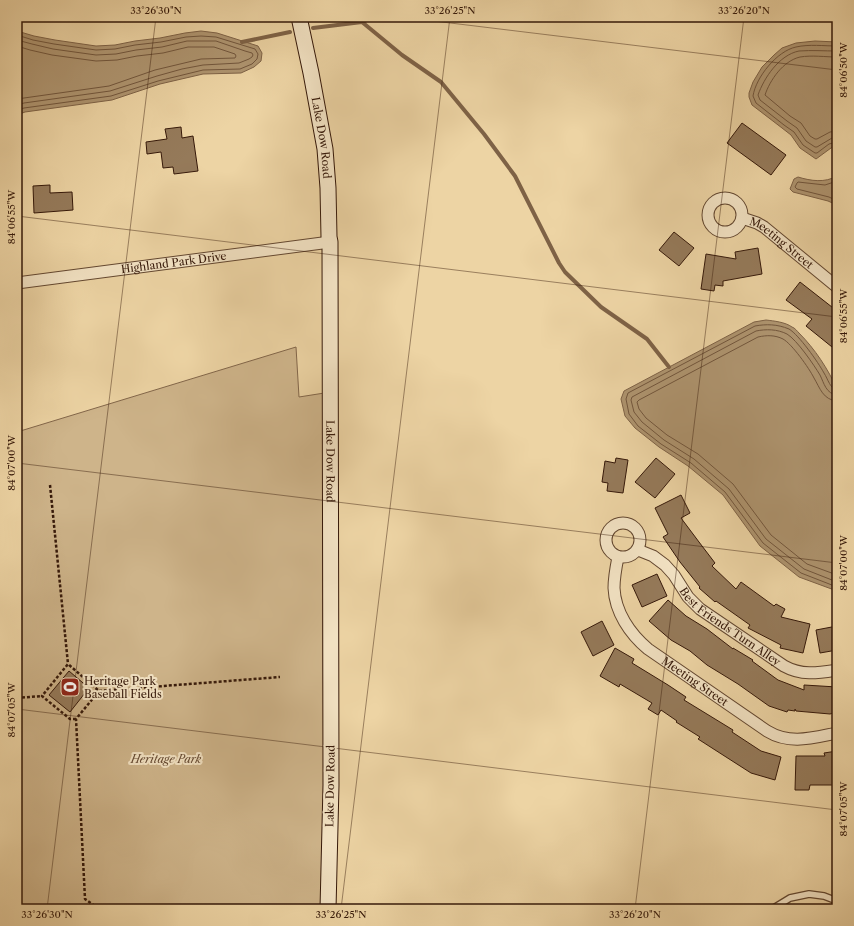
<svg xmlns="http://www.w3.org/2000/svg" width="854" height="926" viewBox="0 0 854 926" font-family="'Libre Caslon Text',serif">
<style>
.green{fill:#ceb48a;stroke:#82664a}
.water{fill:#ae946f;stroke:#7e6246}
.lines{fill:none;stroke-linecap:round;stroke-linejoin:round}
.shore{stroke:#72563c;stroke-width:1}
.stream{stroke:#7e6246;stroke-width:4}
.building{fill:#957a5a;stroke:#351809}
.lane-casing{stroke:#634730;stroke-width:8}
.street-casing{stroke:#634730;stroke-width:13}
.secondary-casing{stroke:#351809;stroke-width:17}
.path{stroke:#351809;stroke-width:2.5;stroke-dasharray:3 2;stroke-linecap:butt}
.lane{stroke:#f3e3c4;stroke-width:5.5}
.street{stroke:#f3e3c4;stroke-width:11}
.secondary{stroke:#f3e3c4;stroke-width:15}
.ticks{fill:none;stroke:#351809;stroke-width:1;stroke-opacity:0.45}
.labels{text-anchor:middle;stroke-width:4;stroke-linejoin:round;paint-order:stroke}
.street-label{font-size:11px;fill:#351809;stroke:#f3e3c4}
.poi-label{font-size:11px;fill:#351809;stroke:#f3e3c4;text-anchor:start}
.park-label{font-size:11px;font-style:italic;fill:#634730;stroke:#f3e3c4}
.neatline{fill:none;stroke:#351809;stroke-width:1.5}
.ticks-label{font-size:10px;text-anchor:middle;fill:#351809}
</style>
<rect width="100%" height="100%" fill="#edd4a4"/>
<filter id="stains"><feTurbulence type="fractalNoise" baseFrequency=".005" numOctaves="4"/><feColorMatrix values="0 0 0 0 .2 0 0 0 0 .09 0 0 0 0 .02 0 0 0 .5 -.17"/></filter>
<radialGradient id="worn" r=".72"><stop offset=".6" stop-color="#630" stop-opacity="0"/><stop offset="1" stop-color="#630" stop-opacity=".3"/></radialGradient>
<!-- green -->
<path class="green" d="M 296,347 L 299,397 L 337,391 L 325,909 L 17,909 L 17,432 Z"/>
<!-- water -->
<path class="water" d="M 17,31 L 34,36 L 55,40 L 96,46 L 115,45 L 135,41 L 160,38 L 185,33 L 201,31 L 217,33 L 258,46 L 262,53 L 261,61 L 254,67 L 241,73 L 203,74 L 160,84 L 112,100 L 25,112 L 17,115 Z
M 815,41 L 837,42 L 837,145 L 831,148 L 816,159 L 800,148 L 791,135 L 782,128 L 752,105 L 749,97 L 749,93 L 753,82 L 762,67 L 774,55 L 782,48 L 796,43 Z
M 837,176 L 837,205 L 828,201 L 793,192 L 790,189 L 794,179 L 798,177 C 811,181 825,183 837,176 Z
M 766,320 C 774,321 785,322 792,327 C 795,328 797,331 799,333 C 815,349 828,369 837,389 L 837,591 L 799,577 L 760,546 L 723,495 L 688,466 L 659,447 L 635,428 L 625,416 L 621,399 L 624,391 L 754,322 Z"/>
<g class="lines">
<!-- shore -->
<path class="shore" d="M 17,35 L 33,40 L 54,44 L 96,50 L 115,49 L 135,45 L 161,42 L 186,37 L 201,36 L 216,37 L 255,49 L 258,54 L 257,59 L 252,64 L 240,69 L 203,70 L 158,81 L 111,96 L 24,108 L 17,110
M 17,40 L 32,44 L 53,49 L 96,55 L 116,54 L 136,50 L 162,47 L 187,41 L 216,41 L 245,51 L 252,53 L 253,55 L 252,57 L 249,59 L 239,63 L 203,65 L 182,69 L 157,76 L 110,91 L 24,103 L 17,105
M 17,46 L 30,50 L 52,55 L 96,61 L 117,60 L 137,56 L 163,53 L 188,47 L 214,47 L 235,54 L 236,56 L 235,58 L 201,59 L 155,70 L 109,86 L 17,99
M 837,46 C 824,46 809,44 796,47 C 777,51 756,77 753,96 L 756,103 L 784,125 L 794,132 L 803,145 L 815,153 L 817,153 L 829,144 L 837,142
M 837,51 C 824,51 812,50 799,51 C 779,55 764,78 758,95 L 760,100 L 787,121 L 797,128 L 806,141 L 815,147 L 817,147 L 832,138 L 837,137
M 837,57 C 825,57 812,55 800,57 C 783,61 770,80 765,95 L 790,116 L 801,123 L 810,136 L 815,139 L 817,139 L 830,132 L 837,131
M 837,181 L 825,185 L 798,182 L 797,183 L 795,187 L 797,189 L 829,197 L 837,201
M 837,390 C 830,389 828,379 824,373 C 818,362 799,335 789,329 C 777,324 766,324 755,326 L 628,393 L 626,399 L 629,414 L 638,426 L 661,444 L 691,463 L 725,492 L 763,543 L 801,573 L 837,587
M 837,395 C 826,394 824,383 820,375 C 814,365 797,340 787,334 C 777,329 766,329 756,331 L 632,397 L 631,400 L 634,412 L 642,422 L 664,440 L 694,459 L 729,489 L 766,539 L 804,569 L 837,582
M 837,401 C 823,400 820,388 814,378 C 809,368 792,344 783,339 C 775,335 767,335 758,337 L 639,400 L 637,402 L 639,409 L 646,418 L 667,435 L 698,454 L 733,484 L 771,535 L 807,564 L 837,575"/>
<!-- stream -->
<path class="stream" d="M 362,22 L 402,55 L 441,82 L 484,134 L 515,176 L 559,263 L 565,272 L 601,307 L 647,339 L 669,367
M 313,28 L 362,22 L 375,17
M 242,42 L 290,32"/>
</g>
<!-- building -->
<path class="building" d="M 742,123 L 786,155 L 771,175 L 727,143 Z
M 181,127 L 182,138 L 193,136 L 198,171 L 174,174 L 173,167 L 163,168 L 161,152 L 147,154 L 146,142 L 167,139 L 165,129 Z
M 50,185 L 50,193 L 72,192 L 73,210 L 34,213 L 33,186 Z
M 674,232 L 694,248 L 679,266 L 659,250 Z
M 758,248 L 762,274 L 723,281 L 723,286 L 715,285 L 714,291 L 701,289 L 706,254 L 736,259 L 735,252 Z
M 800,282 L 837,311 L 837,351 L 806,326 L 812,319 L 786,300 Z
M 616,458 L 628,460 L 623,493 L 607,491 L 608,483 L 602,482 L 605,461 L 615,463 Z
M 656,458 L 675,474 L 655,498 L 635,482 Z
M 681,495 L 690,513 L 681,518 L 699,542 L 715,563 L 712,566 L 736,589 L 741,582 L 774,606 L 776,604 L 785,609 L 781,617 L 810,624 L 803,653 L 780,648 L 781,645 L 748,628 L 750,625 L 716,601 L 715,602 L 699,588 L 700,587 L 680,562 L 663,537 L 668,534 L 655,508 Z
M 657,574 L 667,596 L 642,607 L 632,585 Z
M 668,600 L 686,616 L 707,629 L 733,649 L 733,648 L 753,660 L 752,661 L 778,680 L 804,690 L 804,685 L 837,687 L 837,712 L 830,714 L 796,711 L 795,709 L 795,711 L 788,710 L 787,712 L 769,706 L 738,684 L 707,665 L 690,651 L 671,640 L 649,621 Z
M 602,621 L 614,645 L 593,656 L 581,632 Z
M 837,626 L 837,650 L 820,653 L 816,630 Z
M 615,648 L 634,659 L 632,663 L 668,685 L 686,697 L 684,700 L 733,730 L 732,732 L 761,751 L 781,757 L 775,780 L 751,773 L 698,739 L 700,737 L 676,722 L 677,721 L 661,710 L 658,715 L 648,709 L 652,703 L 620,684 L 619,687 L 600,676 Z
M 69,671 L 89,688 L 70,712 L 49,695 Z
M 837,751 L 837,785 L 810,785 L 809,790 L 795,790 L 796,756 L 825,756 L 824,753 Z"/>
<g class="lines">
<defs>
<path id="lane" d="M 772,909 L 790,898 L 809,894 L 824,896 L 837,901"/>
<g id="street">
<circle cx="725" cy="215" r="17"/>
<path id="s1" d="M 742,218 L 757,223 L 764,227 L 837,287"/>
<path id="s2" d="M 17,283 L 330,242"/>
<circle cx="623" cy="540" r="17"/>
<path id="s3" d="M 638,550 L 653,556 L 665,565 L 674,575 L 688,597 L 700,609 L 784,666 C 802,676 818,673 837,670"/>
<path id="s4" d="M 618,557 C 616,567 614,577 614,588 C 615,612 630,634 648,649 L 767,731 C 790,745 812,738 837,733"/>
</g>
<g id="secondary">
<path id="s5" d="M 299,17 L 311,73 L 325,149 L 328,188 L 329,237 L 330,242 L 331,785 L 328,909"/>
</g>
</defs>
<!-- lane casing -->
<use href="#lane" class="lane-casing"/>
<!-- street casing -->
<use href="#street" class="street-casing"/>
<!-- secondary casing -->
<use href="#secondary" class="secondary-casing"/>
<!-- path -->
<path class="path" d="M 50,485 L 68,664
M 99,691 L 280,677
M 17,698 L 42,696
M 76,719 L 70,719 L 42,696 L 68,664 L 99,691 L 76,719 L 85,899 L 99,909"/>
<!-- lane -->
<use href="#lane" class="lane"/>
<!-- street -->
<use href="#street" class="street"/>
<!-- secondary -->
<use href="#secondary" class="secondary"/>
</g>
<!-- ticks -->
<path class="ticks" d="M 401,17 L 837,70M 17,216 L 837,317M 17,463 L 837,563M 17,709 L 837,810M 47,909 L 156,17M 341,909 L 450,17M 635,909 L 744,17"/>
<!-- icons -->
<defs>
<symbol id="stadium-square" viewBox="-11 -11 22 22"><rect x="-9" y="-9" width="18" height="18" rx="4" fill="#8f2418" stroke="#f3e3c4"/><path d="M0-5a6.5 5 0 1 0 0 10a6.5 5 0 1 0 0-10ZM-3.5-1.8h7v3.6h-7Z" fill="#fff"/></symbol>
</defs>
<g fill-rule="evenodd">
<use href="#stadium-square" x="59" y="676" width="22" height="22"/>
</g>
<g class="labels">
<!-- street labels -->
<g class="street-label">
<text dy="4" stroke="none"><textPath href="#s5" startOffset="123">Lake Dow Road</textPath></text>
<text dy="4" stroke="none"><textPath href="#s1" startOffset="47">Meeting Street</textPath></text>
<text dy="4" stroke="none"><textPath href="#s2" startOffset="158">Highland Park Drive</textPath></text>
<text dy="4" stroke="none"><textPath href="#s5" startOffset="447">Lake Dow Road</textPath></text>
<text dy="4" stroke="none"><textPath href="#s3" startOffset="122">Best Friends Turn Alley</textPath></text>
<text dy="4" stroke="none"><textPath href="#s4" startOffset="160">Meeting Street</textPath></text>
<text transform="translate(330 786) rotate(-89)" y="4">Lake Dow Road</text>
</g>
<!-- poi labels -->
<g class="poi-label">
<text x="84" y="685">Heritage Park<tspan x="84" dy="13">Baseball Fields</tspan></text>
</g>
<!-- park labels -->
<g class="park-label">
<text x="166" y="763">Heritage Park</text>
</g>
</g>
<!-- margin -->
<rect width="854" height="926" fill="none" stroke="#edd4a4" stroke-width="44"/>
<rect x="22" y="22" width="810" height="882" class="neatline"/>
<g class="ticks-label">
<text x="156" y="14">33°26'30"N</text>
<text x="450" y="14">33°26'25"N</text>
<text x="744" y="14">33°26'20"N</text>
<text transform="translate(843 70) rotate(-90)" y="4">84°06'50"W</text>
<text transform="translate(11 217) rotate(-90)" y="4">84°06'55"W</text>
<text transform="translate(843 316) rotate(-90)" y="4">84°06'55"W</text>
<text transform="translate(11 463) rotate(-90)" y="4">84°07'00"W</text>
<text transform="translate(843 563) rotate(-90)" y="4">84°07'00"W</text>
<text transform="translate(11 710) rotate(-90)" y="4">84°07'05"W</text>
<text transform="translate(843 809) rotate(-90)" y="4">84°07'05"W</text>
<text x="47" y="918">33°26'30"N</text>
<text x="341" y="918">33°26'25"N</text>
<text x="635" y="918">33°26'20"N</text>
</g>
<rect width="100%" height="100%" filter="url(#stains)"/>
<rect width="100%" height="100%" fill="url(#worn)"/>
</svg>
